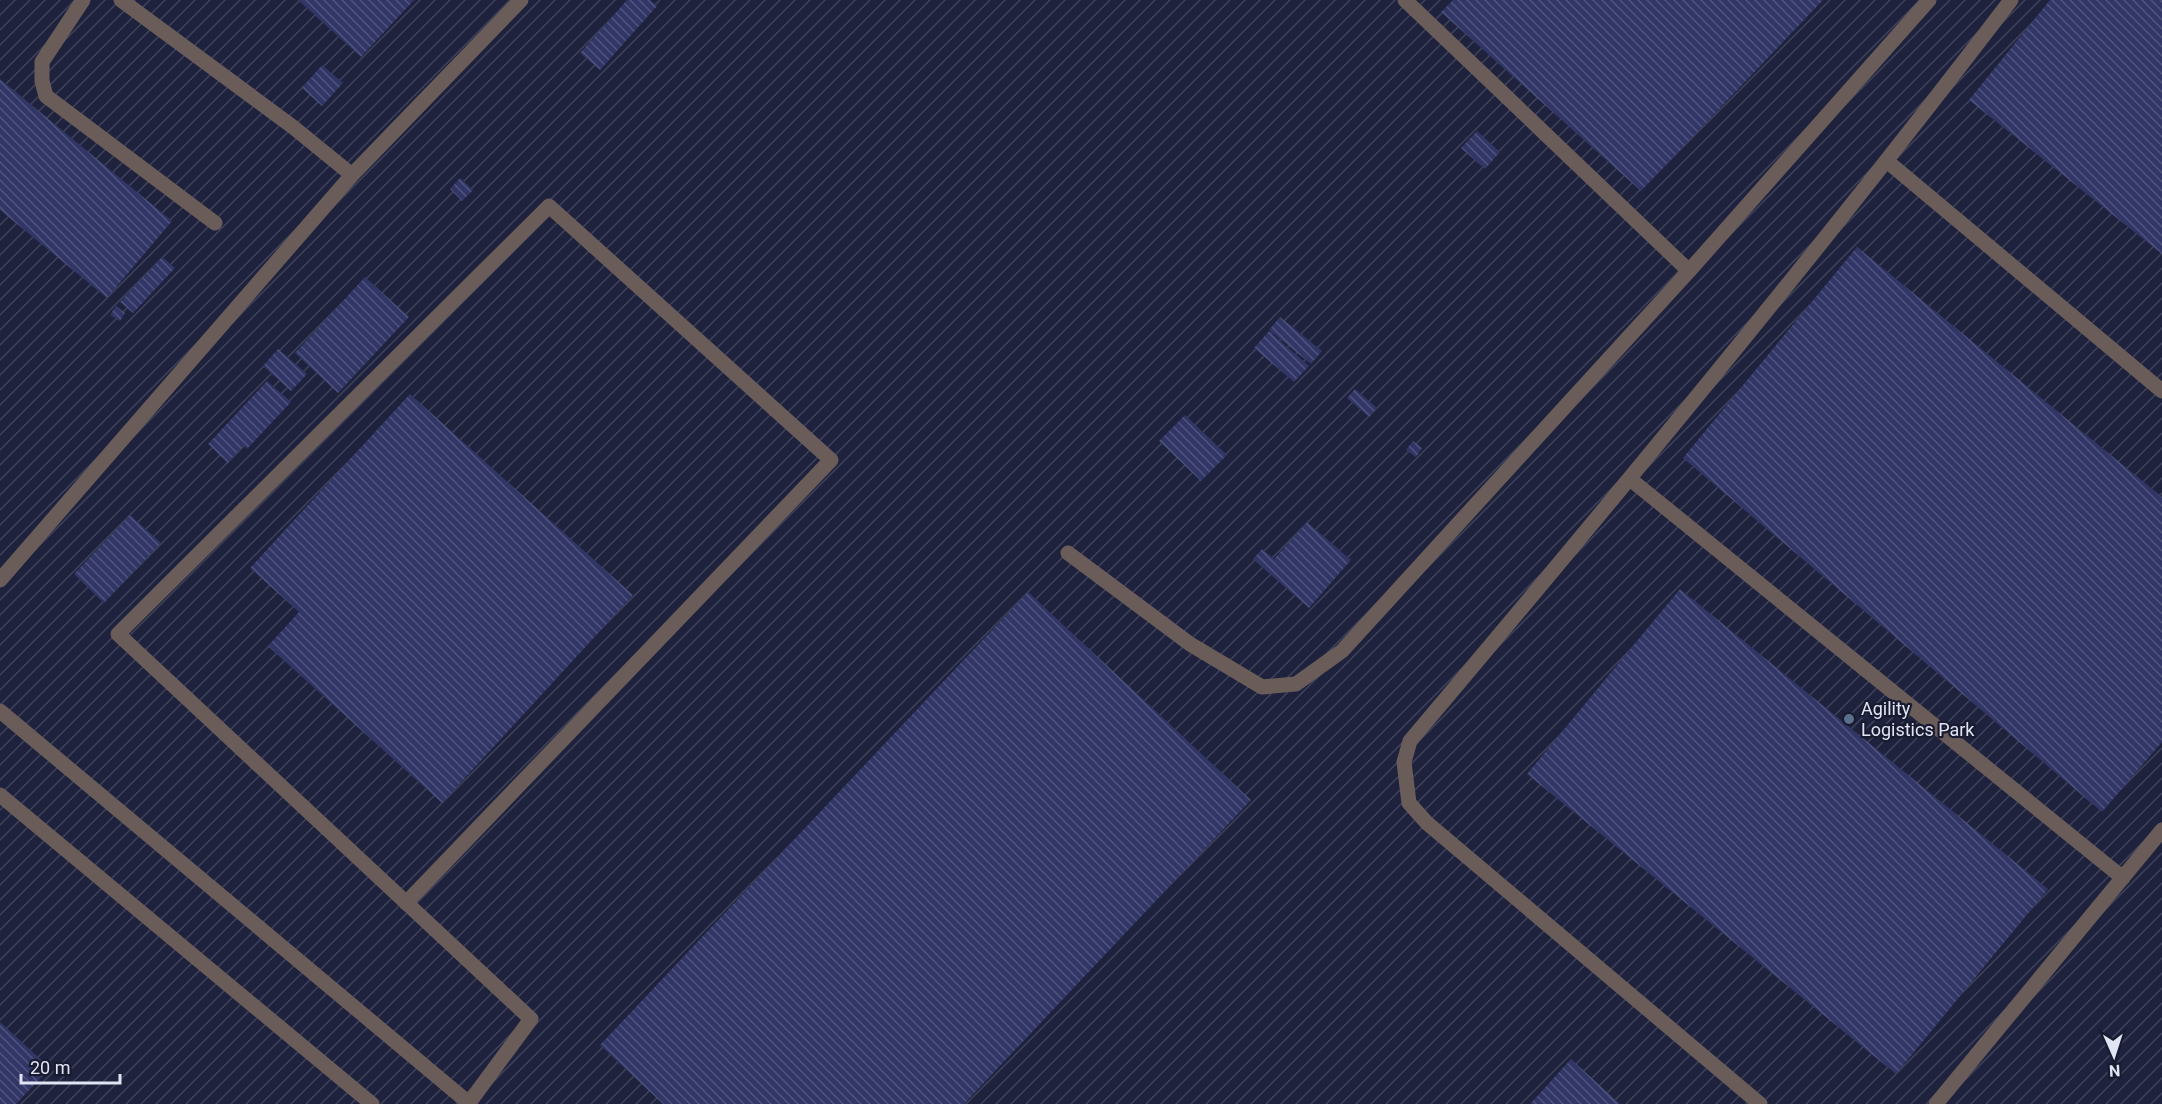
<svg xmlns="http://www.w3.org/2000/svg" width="2162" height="1104" viewBox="0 0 2162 1104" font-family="Roboto,sans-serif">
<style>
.industrial{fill:url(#industrial-furrows)}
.building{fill:url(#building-back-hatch)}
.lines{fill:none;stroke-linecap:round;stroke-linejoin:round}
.service{stroke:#6a5d59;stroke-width:15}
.minor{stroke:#6a5d59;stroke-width:15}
.service-dot{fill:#5c6f8a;stroke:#181b30;stroke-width:2}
.labels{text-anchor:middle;stroke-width:4.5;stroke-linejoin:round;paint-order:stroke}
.poi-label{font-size:18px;fill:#e1e4f3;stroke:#181b30;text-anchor:start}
</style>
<defs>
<pattern id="industrial-furrows" width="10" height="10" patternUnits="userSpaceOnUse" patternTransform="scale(1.5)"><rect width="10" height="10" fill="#1e223d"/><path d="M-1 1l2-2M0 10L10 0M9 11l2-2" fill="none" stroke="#3e425a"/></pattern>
<pattern id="building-back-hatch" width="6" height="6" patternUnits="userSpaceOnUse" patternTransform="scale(1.5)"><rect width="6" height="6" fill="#313667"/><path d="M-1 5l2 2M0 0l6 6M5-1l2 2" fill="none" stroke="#4f537d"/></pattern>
</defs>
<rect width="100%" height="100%" fill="#181b30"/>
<!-- industrial -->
<path class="industrial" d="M 0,0 L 2162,0 L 2162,1104 L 0,1104 Z"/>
<!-- building -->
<path class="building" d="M 298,0 L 414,0 L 361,57 Z
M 627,0 L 650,0 L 657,6 L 600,70 L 580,53 Z
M 1453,0 L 1823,0 L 1641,191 L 1441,12 Z
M 2050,0 L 2162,0 L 2162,254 L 1969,100 Z
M 322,65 L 343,83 L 322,106 L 302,88 Z
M 0,79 L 172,221 L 107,298 L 0,210 Z
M 1477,131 L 1500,152 L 1485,169 L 1461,148 Z
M 460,178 L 473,190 L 462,201 L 450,189 Z
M 1857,247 L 2162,497 L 2162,742 L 2102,812 L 1683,458 Z
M 162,257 L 175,268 L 133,313 L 120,302 Z
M 365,277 L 409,317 L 338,393 L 295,353 Z
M 116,306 L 125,313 L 120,321 L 110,315 Z
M 1280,317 L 1322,351 L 1311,364 L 1269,330 Z
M 1269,331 L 1309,366 L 1294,382 L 1254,348 Z
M 278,349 L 307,374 L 291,391 L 263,366 Z
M 267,381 L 291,402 L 247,449 L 244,445 L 228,463 L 208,444 Z
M 1355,389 L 1377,408 L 1369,417 L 1347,398 Z
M 410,394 L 633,595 L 442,803 L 268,646 L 299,612 L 250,568 Z
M 1185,415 L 1227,455 L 1201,481 L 1159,441 Z
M 1413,441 L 1422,448 L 1416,457 L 1406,450 Z
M 130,515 L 161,543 L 104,603 L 74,574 Z
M 1307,522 L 1351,560 L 1309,608 L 1253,559 L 1262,549 L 1274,559 Z
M 1680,589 L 2048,889 L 1896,1074 L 1527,774 Z
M 1028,592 L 1251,800 L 964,1104 L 663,1104 L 600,1045 Z
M 0,1022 L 50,1068 L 16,1104 L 0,1104 Z
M 1571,1059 L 1620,1104 L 1530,1104 Z"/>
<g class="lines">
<!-- service -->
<path class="service" d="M 83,0 L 42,62 L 42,81 L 46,96 L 215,223
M 121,0 L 293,127 L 352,175
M 1405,0 L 1689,271 L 1929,0
M 1888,162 L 2162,391
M 1630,479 L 2123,878
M 1068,553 L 1190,644 L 1262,687 L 1296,684 L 1342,651 L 1689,271
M 0,580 L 352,175 L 521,0
M 406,903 L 831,460 L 549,206 L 118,634 L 531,1019 L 469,1103
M 1760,1104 L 1427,823 L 1409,803 L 1404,762 L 1410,741 C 1615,498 1818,253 2011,0
M 1936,1104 L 2162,830"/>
<!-- minor -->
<path class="minor" d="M 0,711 L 470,1104
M 0,795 L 372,1104"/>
</g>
<!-- markers -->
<circle class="service-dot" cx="1849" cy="719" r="6"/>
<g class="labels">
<!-- poi labels -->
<g class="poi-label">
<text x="1861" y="715">Agility<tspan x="1861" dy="21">Logistics Park</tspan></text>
</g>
</g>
<!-- north arrow -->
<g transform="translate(2114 1056) rotate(177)" stroke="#181b30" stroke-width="4.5" paint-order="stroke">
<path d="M0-4.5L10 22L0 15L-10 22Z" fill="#e1e4f3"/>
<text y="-9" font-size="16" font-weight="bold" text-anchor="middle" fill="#e1e4f3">N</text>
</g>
<!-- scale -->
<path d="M21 1074v9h99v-9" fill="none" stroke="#e1e4f3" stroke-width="3"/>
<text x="30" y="1074" font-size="18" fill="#e1e4f3" stroke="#181b30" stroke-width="4.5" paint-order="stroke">20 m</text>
</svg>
